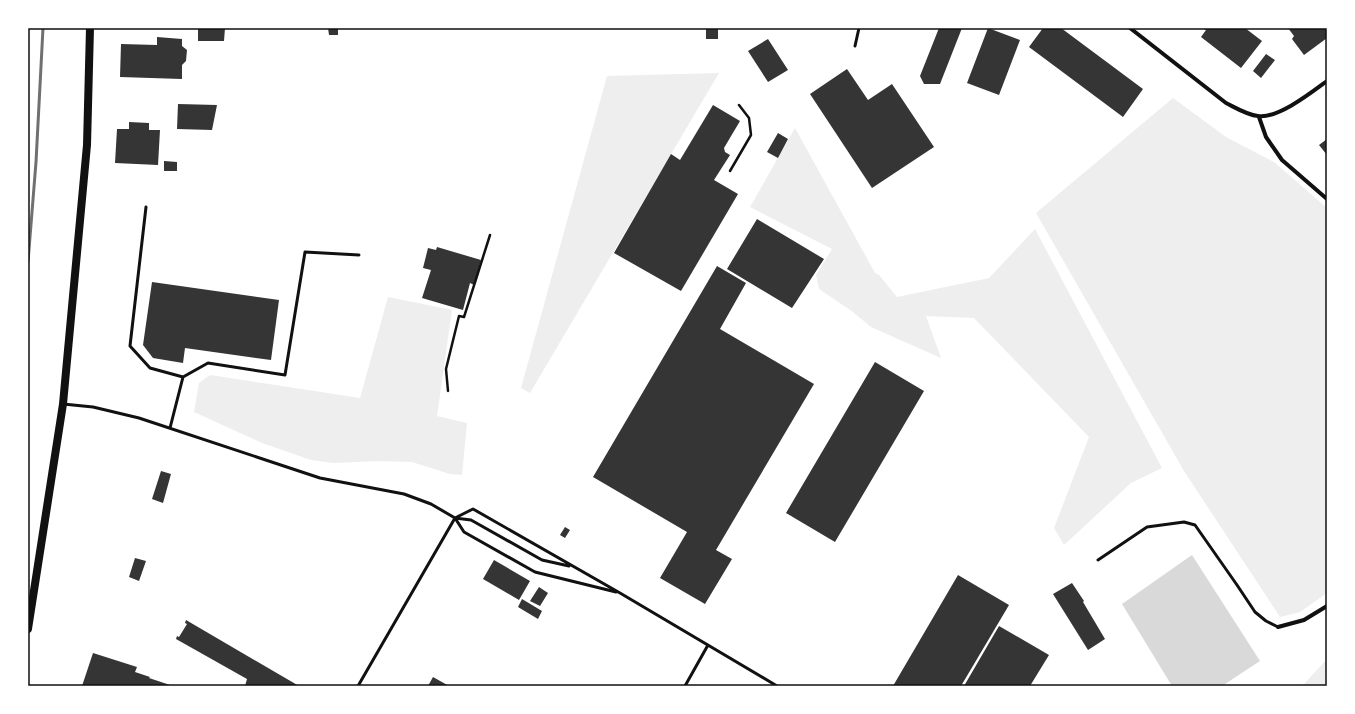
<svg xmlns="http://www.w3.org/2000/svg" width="1355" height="714" viewBox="0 0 1355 714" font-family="Figtree,sans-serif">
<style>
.green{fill:#eee}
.water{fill:#d9d9d9}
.building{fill:#353535}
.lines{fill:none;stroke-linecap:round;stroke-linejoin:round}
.path{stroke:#111;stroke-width:2.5}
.service{stroke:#111;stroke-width:3}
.minor{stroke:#111;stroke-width:4}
.secondary{stroke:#111;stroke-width:8}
.rail{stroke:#707070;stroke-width:3}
.neatline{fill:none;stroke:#111;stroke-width:1.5}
</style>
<rect width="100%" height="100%" fill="#fff"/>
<!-- green -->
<path class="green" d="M 719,73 L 530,393 L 521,388 L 607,76 Z
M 1173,98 L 1226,137 L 1274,162 L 1327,208 L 1327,593 L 1300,612 L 1280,617 L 1184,471 L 1036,213 Z
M 795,128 L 875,273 L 879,275 L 897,297 L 989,278 L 1035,229 L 1162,468 L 1131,483 L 1064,545 L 1054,528 L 1089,437 L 974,318 L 926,316 L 941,358 L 871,327 L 853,312 L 819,289 L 816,275 L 832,249 L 750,207 Z
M 388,297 L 452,310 L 437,416 L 467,423 L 462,475 L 450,474 L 412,462 L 379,461 L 333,463 L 311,460 L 262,443 L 194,412 L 199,383 L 210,375 L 360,398 Z
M 1327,659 L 1327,686 L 1301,686 L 1304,684 Z"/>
<!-- water -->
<path class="water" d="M 1192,555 L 1260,661 L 1222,686 L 1172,686 L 1122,604 Z"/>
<!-- building -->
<path class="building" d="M 198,28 L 225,28 L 224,41 L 198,41 Z
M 328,28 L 338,28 L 338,35 L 329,35 Z
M 706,28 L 718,28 L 718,39 L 706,39 Z
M 939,28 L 962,28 L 940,84 L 924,84 L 920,76 Z
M 988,28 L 1020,40 L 999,95 L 967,83 Z
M 1043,28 L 1061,28 L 1143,89 L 1123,117 L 1029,47 Z
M 1202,28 L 1245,28 L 1262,41 L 1241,68 L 1201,37 L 1206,30 Z
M 1288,28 L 1327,28 L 1327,38 L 1304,55 L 1292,39 L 1294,36 Z
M 157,37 L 182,39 L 182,46 L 187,50 L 186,61 L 182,65 L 182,79 L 120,77 L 121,44 L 157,45 Z
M 768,39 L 788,70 L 768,82 L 748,51 Z
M 1266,54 L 1275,60 L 1261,78 L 1253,71 Z
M 847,69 L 868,100 L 892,84 L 934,147 L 872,188 L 810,94 Z
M 178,104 L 217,105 L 212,130 L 177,129 Z
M 713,105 L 740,121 L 724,148 L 725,152 L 730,155 L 714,180 L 738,194 L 681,291 L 614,253 L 671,154 L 680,160 Z
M 129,122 L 149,123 L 149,130 L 160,130 L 158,165 L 115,163 L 117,129 L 129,129 Z
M 778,133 L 788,139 L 778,158 L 767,152 Z
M 1327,139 L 1327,155 L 1319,145 Z
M 164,161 L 177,162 L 177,171 L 164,171 Z
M 757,219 L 824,259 L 792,308 L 727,269 Z
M 437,247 L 481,260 L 474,285 L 470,283 L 463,310 L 422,298 L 431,270 L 423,268 L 428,248 L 436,250 Z
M 717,266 L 746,283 L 720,329 L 814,384 L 716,550 L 732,559 L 705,604 L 660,578 L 687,532 L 593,477 Z
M 152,282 L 279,300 L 271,360 L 185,348 L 183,363 L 153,358 L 143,345 Z
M 875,362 L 924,391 L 835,542 L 786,513 Z
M 161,471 L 171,474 L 163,503 L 152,499 Z
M 565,527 L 570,530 L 565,538 L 560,535 Z
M 135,558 L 146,561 L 139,581 L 129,577 Z
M 494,560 L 530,581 L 519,600 L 483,579 Z
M 958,575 L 1009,605 L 961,686 L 893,686 Z
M 1072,583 L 1084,601 L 1083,602 L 1105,639 L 1088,650 L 1053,594 Z
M 539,587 L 548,593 L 540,606 L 530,601 Z
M 522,599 L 542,611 L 538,619 L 518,607 Z
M 186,620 L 299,686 L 245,686 L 247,679 L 176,639 L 177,636 L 179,637 L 187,624 L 185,623 Z
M 999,626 L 1049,655 L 1030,686 L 964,686 Z
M 93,653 L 137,667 L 135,672 L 150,677 L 149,678 L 173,686 L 82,686 Z
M 433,677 L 449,686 L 428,686 Z"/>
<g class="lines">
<!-- path -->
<path class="path" d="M 730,171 L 751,135 L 749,118 L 739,105
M 448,391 L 446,369 L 459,316 L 464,317 L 490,235"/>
<!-- service -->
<path class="service" d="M 855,46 L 859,28
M 146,207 L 130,346 L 150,368 L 183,377 L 208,363 L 285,375 L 305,252 L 359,255
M 63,404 L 93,407 L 139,418 L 320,478 L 404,494 L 431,504 L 455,518 L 473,509 L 620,593 L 777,686
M 170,428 L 183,377
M 455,518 L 464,532 L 535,572 L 616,592
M 455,518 L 471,520 L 542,560 L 569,566
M 1098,560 L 1147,527 L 1184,522 L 1195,525 L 1237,585 L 1255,612 L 1266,621 L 1278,627
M 358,686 L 455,518
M 685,686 L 708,645"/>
<!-- minor -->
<path class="minor" d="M 1130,28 L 1226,103 C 1236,108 1247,115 1258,116 C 1278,119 1312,92 1327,81
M 1259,117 L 1266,137 L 1282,160 L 1327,199
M 1278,627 L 1304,620 L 1327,606"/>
<!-- secondary -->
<path class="secondary" d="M 28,629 L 63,404 L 87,145 L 90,28"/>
<!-- rail -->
<path class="rail" d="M 28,262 L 36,162 L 43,28"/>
</g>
<!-- border -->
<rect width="1355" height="714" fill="none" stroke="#ffffff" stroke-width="58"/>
<rect x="29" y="29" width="1297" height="656" class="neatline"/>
</svg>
